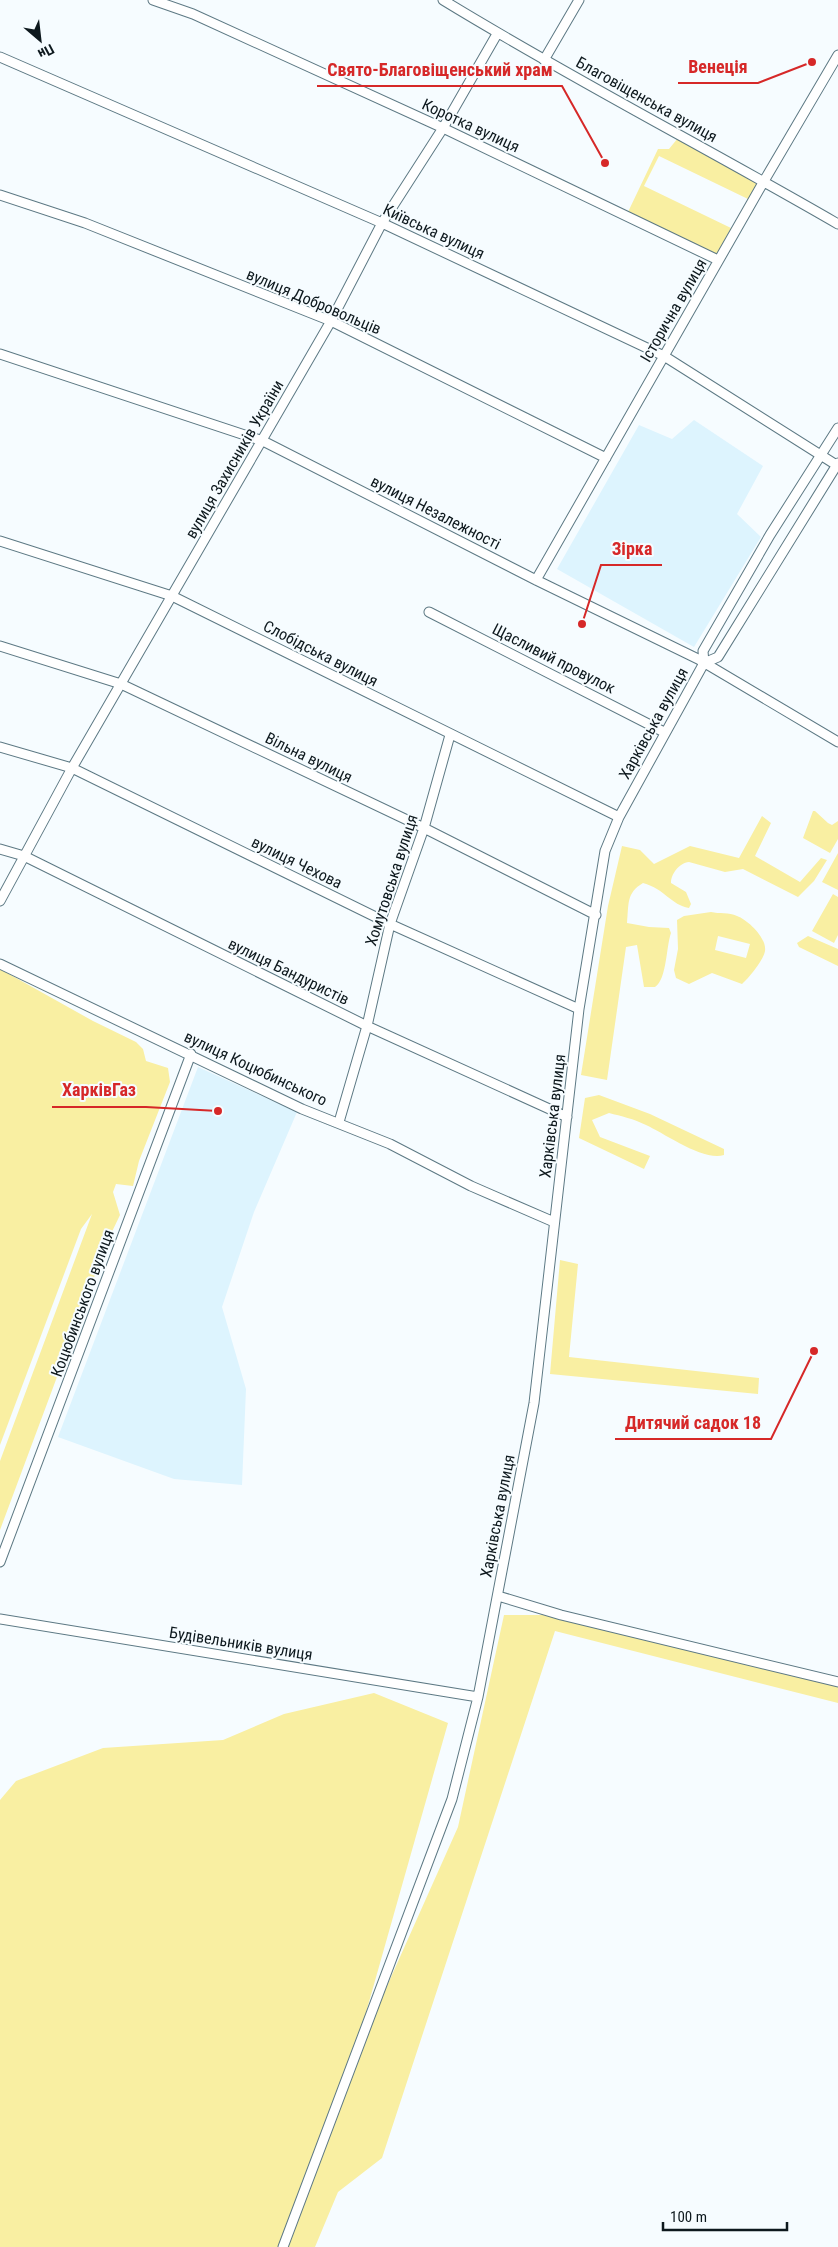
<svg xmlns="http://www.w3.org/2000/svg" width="838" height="2247" viewBox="0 0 838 2247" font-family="'Roboto Condensed',sans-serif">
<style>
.built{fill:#ddf4fe}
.green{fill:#f9efa2;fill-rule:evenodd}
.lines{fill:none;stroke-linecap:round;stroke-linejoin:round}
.minor-casing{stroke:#5d7984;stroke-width:11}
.minor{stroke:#fff;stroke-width:9}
.labels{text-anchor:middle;stroke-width:4;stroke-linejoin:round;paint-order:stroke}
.street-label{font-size:16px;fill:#0d181d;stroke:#f6fcff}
.leader{fill:none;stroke:#d62828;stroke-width:2}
.callout-dot{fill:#d62828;stroke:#f6fcff;stroke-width:2}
.callout-label{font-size:18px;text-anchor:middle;font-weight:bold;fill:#d62828;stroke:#f6fcff;stroke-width:4;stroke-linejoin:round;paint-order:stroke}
</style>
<rect width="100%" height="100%" fill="#f6fcff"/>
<!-- built -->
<path class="built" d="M 694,420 L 763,466 L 737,514 L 761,537 L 694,647 L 557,569 L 639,425 L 672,439 Z
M 198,1067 L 297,1112 L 254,1212 L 222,1307 L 246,1389 L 242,1485 L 174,1479 L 58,1437 Z"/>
<!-- green -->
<path class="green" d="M 678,138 L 758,183 L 748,199 L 659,156 L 644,186 L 731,228 L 717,254 L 628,212 L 658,149 L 669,149 Z
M 813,811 L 815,811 L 828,823 L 832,825 L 838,821 L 838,839 L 830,853 L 803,838 Z
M 762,816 L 771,823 L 755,856 L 800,882 L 821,858 L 827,860 L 814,881 L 798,897 L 743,869 L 725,872 L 689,862 C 679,863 671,874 671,883 L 686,892 L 691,904 L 689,908 C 671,905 665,889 643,883 C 626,893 629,904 627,923 L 649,927 L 669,928 L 671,933 C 666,947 667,979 655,987 L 644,987 L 637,945 L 626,947 L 607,1080 L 581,1075 L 608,906 L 622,846 L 640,850 L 654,864 L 690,846 L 739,858 Z
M 838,853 L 838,890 L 822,882 Z
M 833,894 L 838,897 L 838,935 L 834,943 L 812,931 Z
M 711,912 C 719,914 729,912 737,916 C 748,920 767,938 765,951 C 764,959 749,978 742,984 L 712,973 L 689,984 L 676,978 L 674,970 L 678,949 L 677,920 L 684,916 ZM 718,936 L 750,944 L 746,958 L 715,950 Z
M 808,936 L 838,949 L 838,966 L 799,947 L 797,943 Z
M 0,969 L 93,1021 L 136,1042 L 143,1049 L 146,1061 L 168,1068 L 170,1082 L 139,1161 L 133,1186 L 116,1184 L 113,1192 L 120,1215 L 108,1240 L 0,1530 L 0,1461 L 92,1214 L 81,1229 L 0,1445 Z
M 599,1095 L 650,1114 L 724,1149 L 724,1155 C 704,1162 664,1133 646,1125 C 634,1119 621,1116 609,1113 L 592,1120 L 600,1137 L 650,1156 L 644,1169 L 579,1138 L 585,1098 Z
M 560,1260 L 578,1264 L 569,1357 L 759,1378 L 758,1394 L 550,1374 Z
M 504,1615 L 561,1615 L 838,1682 L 838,1703 L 555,1631 L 382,2158 L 338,2192 L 315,2247 L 0,2247 L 0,1800 L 16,1781 L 103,1748 L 223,1740 L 284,1714 L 374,1693 L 448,1723 L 350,2069 L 458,1827 Z"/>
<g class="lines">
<defs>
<path id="minor" d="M 153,0 L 193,14 L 443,128 L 718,260
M 443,0 C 572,79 707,148 838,224
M 0,57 L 382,223 L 664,356 L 838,466
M 544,60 L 579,0
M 0,195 L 85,223 L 331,321 L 606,458
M 0,354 L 263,441 L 536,580 L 698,659 L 838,742
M 0,541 L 172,596 L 619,817
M 536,580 L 764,181 L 838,55
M 429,612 L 664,732
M 0,646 L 121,684 L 424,828 L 596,915
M 704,663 L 703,651 L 770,535 L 838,428
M 0,747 L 72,768 L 390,924 L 579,1009
M 0,849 L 24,856 L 367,1026 L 567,1117
M 0,901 L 72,768 L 331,321 L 382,223 L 443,128 L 497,34
M 0,964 L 302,1109 L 390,1144 L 471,1186 L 554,1222
M 339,1122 L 367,1026 L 390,924 L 424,828 L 450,735
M 0,1562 L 191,1054
M 498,1596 L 561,1615 L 838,1682
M 0,1619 L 478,1697
M 283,2247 L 452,1799 L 478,1697 L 534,1403 L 579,1009 L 605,851 L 619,817 L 704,663 L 718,657 L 838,463"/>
</defs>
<!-- minor casing -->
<use href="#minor" class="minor-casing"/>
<!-- minor -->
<use href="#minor" class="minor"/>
</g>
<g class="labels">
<!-- street labels -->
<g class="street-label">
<text transform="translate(647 99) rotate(29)" y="6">Благовіщенська вулиця</text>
<text transform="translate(471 125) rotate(25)" y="6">Коротка вулиця</text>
<text transform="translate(434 231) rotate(25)" y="6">Київська вулиця</text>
<text transform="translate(314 301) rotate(23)" y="6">вулиця Добровольців</text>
<text transform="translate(673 310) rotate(-60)" y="6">Історична вулиця</text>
<text transform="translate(234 459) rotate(-60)" y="6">вулиця Захисників України</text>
<text transform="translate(436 512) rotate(27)" y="6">вулиця Незалежності</text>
<text transform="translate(321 653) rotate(27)" y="6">Слобідська вулиця</text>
<text transform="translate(554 658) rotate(27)" y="6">Щасливий провулок</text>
<text transform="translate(653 723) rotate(-61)" y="6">Харківська вулиця</text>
<text transform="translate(309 757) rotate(26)" y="6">Вільна вулиця</text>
<text transform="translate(297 862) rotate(26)" y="6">вулиця Чехова</text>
<text transform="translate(391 880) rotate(-72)" y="6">Хомутовська вулиця</text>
<text transform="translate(289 971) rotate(26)" y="6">вулиця Бандуристів</text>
<text transform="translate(256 1068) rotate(25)" y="6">вулиця Коцюбинського</text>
<text transform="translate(552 1116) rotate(-83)" y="6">Харківська вулиця</text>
<text transform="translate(82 1303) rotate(-70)" y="6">Коцюбинського вулиця</text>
<text transform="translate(497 1516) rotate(-79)" y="6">Харківська вулиця</text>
<text transform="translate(241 1643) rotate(9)" y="6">Будівельників вулиця</text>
</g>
</g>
<!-- callouts -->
<path class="leader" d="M812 62L758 83H678M605 163L562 86H317M582 624L601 565H662M218 1111L146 1107H52M814 1351L771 1439H615"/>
<g class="callout-dot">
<circle cx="812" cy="62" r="5"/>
<circle cx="605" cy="163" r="5"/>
<circle cx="582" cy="624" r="5"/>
<circle cx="218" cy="1111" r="5"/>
<circle cx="814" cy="1351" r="5"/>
</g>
<g class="callout-label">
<text x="718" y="73">Венеція</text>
<text x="440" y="76">Свято-Благовіщенський храм</text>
<text x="632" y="555">Зірка</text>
<text x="99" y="1096">ХарківГаз</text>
<text x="693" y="1429">Дитячий садок 18</text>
</g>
<!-- north arrow -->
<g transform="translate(40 40) rotate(152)" stroke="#f6fcff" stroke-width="4" paint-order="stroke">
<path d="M0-4L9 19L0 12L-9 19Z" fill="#0d181d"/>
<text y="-8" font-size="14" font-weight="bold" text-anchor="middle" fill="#0d181d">Пн</text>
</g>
<!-- scale -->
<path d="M663 2222v8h124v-8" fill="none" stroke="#0d181d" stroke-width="2.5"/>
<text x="670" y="2222" font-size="15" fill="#0d181d" stroke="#f6fcff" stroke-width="4" paint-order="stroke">100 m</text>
</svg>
